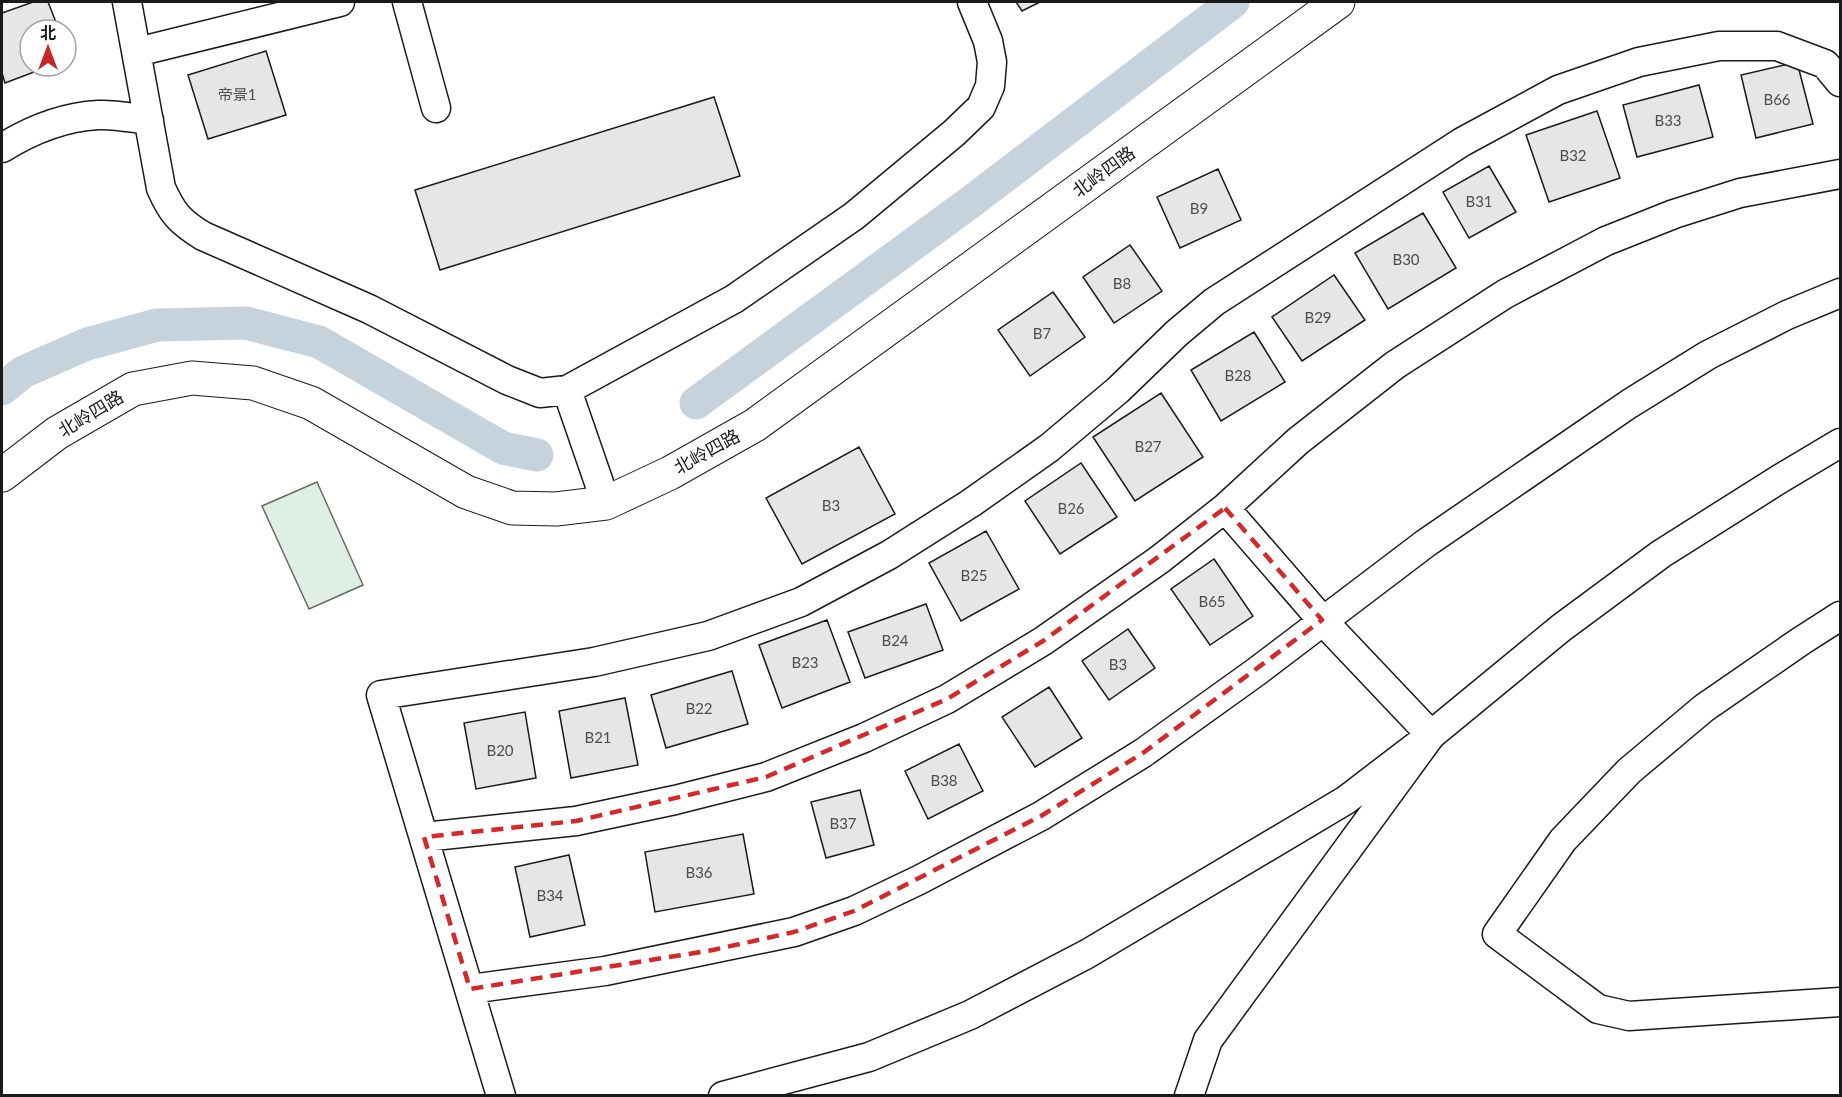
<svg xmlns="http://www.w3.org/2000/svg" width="1842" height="1097" viewBox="0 0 1842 1097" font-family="Lato,'Noto Sans SC',sans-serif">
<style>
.grass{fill:#e0efe3;stroke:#6a6a6a;stroke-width:1.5}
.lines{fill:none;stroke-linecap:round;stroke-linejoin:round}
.canal{stroke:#c6d2dc;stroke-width:33}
.building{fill:#e6e6e6;stroke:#1a1a1a;stroke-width:1.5}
.street-casing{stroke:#1a1a1a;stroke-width:31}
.secondary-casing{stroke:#1a1a1a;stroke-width:35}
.street{stroke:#fff;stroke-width:28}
.secondary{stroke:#fff;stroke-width:33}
.marked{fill:none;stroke:#d62828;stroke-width:4.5;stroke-dasharray:12 8;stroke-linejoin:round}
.labels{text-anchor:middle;stroke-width:4.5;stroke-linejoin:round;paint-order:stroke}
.number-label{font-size:15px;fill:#4d4d4d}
.street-label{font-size:18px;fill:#1a1a1a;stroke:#fff}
</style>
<rect width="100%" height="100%" fill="#fff"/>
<!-- grass -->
<path class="grass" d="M 317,482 L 363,585 L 309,609 L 262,506 Z"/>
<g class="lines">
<!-- canal -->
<path class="canal" d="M 2,389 L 23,372 L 87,344 L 157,325 L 246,323 L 319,342 L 503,448 L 537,455
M 696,403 L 968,204 L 1233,2"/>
</g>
<!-- building -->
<path class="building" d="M 33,2 L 48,2 L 59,30 L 30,30 L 30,66 L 50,66 L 5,83 L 2,73 L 2,13 Z
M 1016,2 L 1040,2 L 1022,11 Z
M 266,51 L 286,115 L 208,139 L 188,75 Z
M 1797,62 L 1813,124 L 1756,138 L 1741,75 Z
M 1699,85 L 1713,137 L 1637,157 L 1623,105 Z
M 714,97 L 740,176 L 440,270 L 415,190 Z
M 1597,111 L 1620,178 L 1549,202 L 1526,135 Z
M 1489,166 L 1516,212 L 1469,238 L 1443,192 Z
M 1218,169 L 1241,220 L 1180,248 L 1157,197 Z
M 1423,213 L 1456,268 L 1388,309 L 1355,253 Z
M 1130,245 L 1162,291 L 1114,323 L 1083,277 Z
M 1334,275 L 1365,320 L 1302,361 L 1272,317 Z
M 1053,292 L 1085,337 L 1030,376 L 998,330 Z
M 1254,332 L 1285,382 L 1221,421 L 1191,370 Z
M 1161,393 L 1203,457 L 1135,501 L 1093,437 Z
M 859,447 L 895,514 L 802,564 L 766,498 Z
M 1081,463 L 1117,517 L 1060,554 L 1025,501 Z
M 986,531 L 1019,589 L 961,621 L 929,563 Z
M 1214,559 L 1253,616 L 1210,645 L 1171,589 Z
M 926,604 L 943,650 L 865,678 L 848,632 Z
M 827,620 L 850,682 L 782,708 L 759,645 Z
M 1128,629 L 1155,668 L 1109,700 L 1082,661 Z
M 732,671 L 748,724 L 666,748 L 651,695 Z
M 1049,687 L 1082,738 L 1035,767 L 1002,717 Z
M 625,698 L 638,765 L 571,778 L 559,711 Z
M 525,712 L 536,778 L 476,789 L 464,723 Z
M 959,744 L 983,791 L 928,819 L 905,771 Z
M 860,790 L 874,845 L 826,858 L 811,802 Z
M 743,834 L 754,894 L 655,912 L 645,852 Z
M 569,855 L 585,925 L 530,937 L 515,867 Z"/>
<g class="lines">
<defs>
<path id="street" d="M 127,2 L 161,188 C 172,213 180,222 203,236 L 369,309 L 507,380 L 540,393 L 567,390 L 734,299 L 854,216 L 954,133 L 981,107 L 990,86 L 992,62 L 988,41 L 972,2
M 407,2 L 436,108
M 137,52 L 340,2
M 2,148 C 31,130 62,117 98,115 C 114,114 132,118 149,120
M 567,390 L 606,503
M 1840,616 L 1801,641 L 1704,708 L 1629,771 L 1563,840 L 1497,934 L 1598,1009 L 1629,1016 L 1840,1002
M 424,837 L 576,821 L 675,800 L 766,777 L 864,738 L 947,699 L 1043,641 L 1159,560 L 1225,508 L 1298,441 L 1395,365 L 1505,294 L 1606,241 L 1674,214 L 1740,193 L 1840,174
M 470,989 L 605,971 L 794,932 L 854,911 L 919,880 L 1041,816 L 1143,753 L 1256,672 L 1426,543 L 1629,404 L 1708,355 L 1787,315 L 1840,293
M 501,1096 L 381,695 L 594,662 L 708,636 L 801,602 L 889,555 L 971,503 L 1049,448 L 1118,390 L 1177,333 L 1214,302 L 1462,142 L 1558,90 L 1639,62 L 1719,46 L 1777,46 L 1825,64 L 1840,82
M 723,1096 L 869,1057 L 970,1015 L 1087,954 L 1346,800 L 1431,735 L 1561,628 L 1661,554 L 1778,480 L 1840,443
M 1189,1096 L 1208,1040 L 1431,735 L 1322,620 L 1225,508"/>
<path id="secondary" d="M 2,475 L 57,433 L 133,389 L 192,378 L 253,383 L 311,403 L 466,492 L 512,508 L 556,509 L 606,503 L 670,473 L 755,425 L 1338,2"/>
</defs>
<!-- street casing -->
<use href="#street" class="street-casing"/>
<!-- secondary casing -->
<use href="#secondary" class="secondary-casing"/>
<!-- street -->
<use href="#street" class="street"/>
<!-- secondary -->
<use href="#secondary" class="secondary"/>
</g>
<!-- marked area -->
<path class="marked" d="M 1225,508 L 1322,620 L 1143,753 L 1041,816 L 854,911 L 794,932 L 713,950 L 470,989 L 424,837 L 576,821 L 766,777 L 947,699 L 1043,641 Z"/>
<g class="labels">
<!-- number labels -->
<g class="number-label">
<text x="237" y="100">帝景1</text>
<text x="1777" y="105">B66</text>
<text x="1668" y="126">B33</text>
<text x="1573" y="161">B32</text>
<text x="1479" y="207">B31</text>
<text x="1199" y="214">B9</text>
<text x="1406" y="265">B30</text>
<text x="1122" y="289">B8</text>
<text x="1318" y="323">B29</text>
<text x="1042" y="339">B7</text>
<text x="1238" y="381">B28</text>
<text x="1148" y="452">B27</text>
<text x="831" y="511">B3</text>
<text x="1071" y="514">B26</text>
<text x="974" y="581">B25</text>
<text x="1212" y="607">B65</text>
<text x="895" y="646">B24</text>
<text x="805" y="668">B23</text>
<text x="1118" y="670">B3</text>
<text x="699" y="714">B22</text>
<text x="598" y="743">B21</text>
<text x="500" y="756">B20</text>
<text x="944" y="786">B38</text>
<text x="843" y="829">B37</text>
<text x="699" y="878">B36</text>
<text x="550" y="901">B34</text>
</g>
<!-- street labels -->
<g class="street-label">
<text transform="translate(1104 172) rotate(-36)" y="6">北岭四路</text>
<text transform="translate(91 414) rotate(-31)" y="6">北岭四路</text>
<text transform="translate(707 452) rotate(-29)" y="6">北岭四路</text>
</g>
</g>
<!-- border -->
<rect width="1842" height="1097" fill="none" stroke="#1a1a1a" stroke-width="6"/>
<!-- north arrow -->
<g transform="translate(48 48)"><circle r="28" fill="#ffffff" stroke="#a3a3a3" stroke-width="1.5"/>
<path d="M0-4.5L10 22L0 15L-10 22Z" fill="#c62828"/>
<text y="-9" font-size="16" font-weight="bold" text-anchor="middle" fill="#1a1a1a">北</text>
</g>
</svg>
